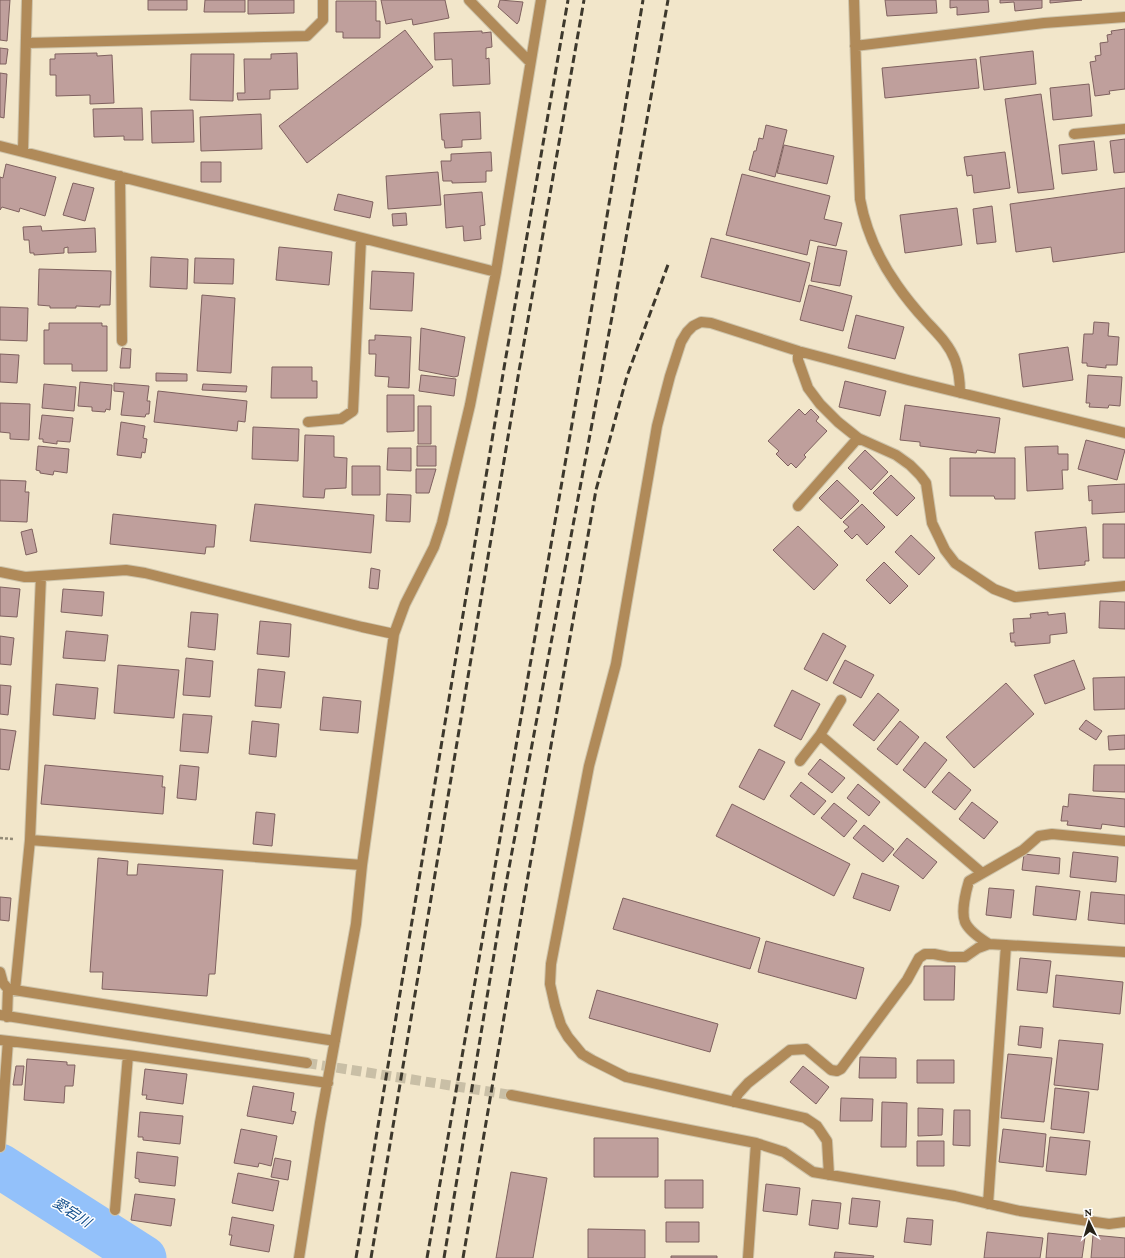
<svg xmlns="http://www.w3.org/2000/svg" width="1125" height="1258" viewBox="0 0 1125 1258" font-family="'Crimson Pro','Noto Sans JP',serif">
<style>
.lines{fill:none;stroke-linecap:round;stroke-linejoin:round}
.river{stroke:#93c1fa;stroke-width:45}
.building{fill:#bf9f9c;stroke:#7f615f}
.minor-tunnel{stroke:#c9bfa6;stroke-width:10;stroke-dasharray:10 5;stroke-linecap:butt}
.minor-casing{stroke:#cdc3aa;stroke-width:12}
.path{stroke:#938a77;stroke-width:2.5;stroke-dasharray:3 2;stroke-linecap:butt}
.minor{stroke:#b08a59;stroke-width:10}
.rail{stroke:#3d382c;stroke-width:3;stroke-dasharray:8 4;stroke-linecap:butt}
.labels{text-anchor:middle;stroke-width:3;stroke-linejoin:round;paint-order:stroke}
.water-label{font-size:14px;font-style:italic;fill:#114d8b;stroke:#fff}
</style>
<rect width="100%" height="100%" fill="#f2e6ca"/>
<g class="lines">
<!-- river -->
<path class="river" d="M 0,1166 L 144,1258"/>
</g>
<!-- building -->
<path class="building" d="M 0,0 L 10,0 L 7,41 L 0,40 Z
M 148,0 L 187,0 L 187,10 L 148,10 Z
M 205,0 L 245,0 L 245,12 L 204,12 Z
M 248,0 L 294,0 L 294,13 L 248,14 Z
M 381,0 L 445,0 L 449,18 L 413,25 L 412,19 L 386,24 Z
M 500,0 L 523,2 L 519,21 L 517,24 L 498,7 Z
M 885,0 L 936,0 L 937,13 L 887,16 Z
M 950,0 L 988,0 L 989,12 L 957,15 L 957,7 L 950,8 Z
M 1000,0 L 1042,0 L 1042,8 L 1015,11 L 1014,2 L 1000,3 Z
M 1050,0 L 1082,0 L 1050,3 Z
M 336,1 L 376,1 L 376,21 L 380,21 L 380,38 L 343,38 L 343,32 L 336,32 Z
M 1125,29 L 1125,89 L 1109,91 L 1110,94 L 1095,96 L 1090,62 L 1096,61 L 1095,56 L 1101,55 L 1100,43 L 1108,42 L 1107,35 L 1112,34 L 1111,31 Z
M 405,30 L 433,67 L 307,163 L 279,126 Z
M 482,31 L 482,33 L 491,32 L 492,47 L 486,48 L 486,59 L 489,58 L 490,84 L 453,86 L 452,59 L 435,60 L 434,33 Z
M 0,48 L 8,49 L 6,64 L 0,64 Z
M 1033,51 L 1036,84 L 984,90 L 980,57 Z
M 97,53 L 97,56 L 112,55 L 114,103 L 90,104 L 90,95 L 56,96 L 56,75 L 50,75 L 50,59 L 55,59 L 55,54 Z
M 297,53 L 298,89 L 270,90 L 270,99 L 238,100 L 237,93 L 245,93 L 244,59 L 271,59 L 271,54 Z
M 191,54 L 234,54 L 233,101 L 190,100 Z
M 976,59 L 979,88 L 885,98 L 882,68 Z
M 0,73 L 7,74 L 4,118 L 0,117 Z
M 1089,84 L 1092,116 L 1053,120 L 1050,88 Z
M 1041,94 L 1054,189 L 1018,193 L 1005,99 Z
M 142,108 L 143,140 L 124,140 L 124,136 L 94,137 L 93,109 Z
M 193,110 L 194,142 L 152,143 L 151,111 Z
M 480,112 L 481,139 L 462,140 L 462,147 L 445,148 L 444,140 L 442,140 L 440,114 Z
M 261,114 L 262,149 L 201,151 L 200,117 Z
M 766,125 L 787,130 L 775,177 L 749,170 L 754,151 L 756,151 L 759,138 L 763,139 Z
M 1125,139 L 1125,172 L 1114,173 L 1110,141 Z
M 1094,141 L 1097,170 L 1062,174 L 1059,145 Z
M 784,145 L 834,156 L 827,184 L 777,173 Z
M 491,152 L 492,171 L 486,171 L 486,182 L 452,183 L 452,181 L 443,181 L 441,161 L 451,161 L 451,154 Z
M 1005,152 L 1010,188 L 974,193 L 972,175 L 967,176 L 964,157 Z
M 201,162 L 221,162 L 221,182 L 201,182 Z
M 6,164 L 56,177 L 45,216 L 20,208 L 19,212 L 2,207 L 0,210 L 0,177 L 3,178 Z
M 438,172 L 441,205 L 388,209 L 386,176 Z
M 742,174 L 830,196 L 824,219 L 842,223 L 836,246 L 810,240 L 807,255 L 726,235 Z
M 73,183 L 94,188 L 85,221 L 63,215 Z
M 1125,188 L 1125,252 L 1053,262 L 1051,247 L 1016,252 L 1010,204 Z
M 482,192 L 485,225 L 480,226 L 481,239 L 464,241 L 463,226 L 446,228 L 444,195 Z
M 338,194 L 373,202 L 370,218 L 334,210 Z
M 992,206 L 996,242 L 977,244 L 973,209 Z
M 957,208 L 962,245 L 905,253 L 900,215 Z
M 406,213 L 407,225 L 393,226 L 392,214 Z
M 41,226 L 42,231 L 95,228 L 96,252 L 68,253 L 68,247 L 64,248 L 64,253 L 34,255 L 34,253 L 30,253 L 29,240 L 24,240 L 23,227 Z
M 711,238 L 810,263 L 800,302 L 701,277 Z
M 818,246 L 847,251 L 840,286 L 811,281 Z
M 279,247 L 332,252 L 329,285 L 276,280 Z
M 151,257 L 188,259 L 187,289 L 150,287 Z
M 195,258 L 234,259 L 233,284 L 194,283 Z
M 39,269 L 111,271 L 110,305 L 100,305 L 100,307 L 76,306 L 76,308 L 50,308 L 50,306 L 38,305 Z
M 372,271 L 414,273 L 412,311 L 370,309 Z
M 809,285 L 852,296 L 843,331 L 800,320 Z
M 202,295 L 235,298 L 231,373 L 197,371 Z
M 0,307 L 28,308 L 27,341 L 0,340 Z
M 856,315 L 904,327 L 895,359 L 848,348 Z
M 1094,322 L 1109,323 L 1108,336 L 1119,337 L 1117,365 L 1106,365 L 1106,368 L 1087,366 L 1087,363 L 1082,363 L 1084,334 L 1093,334 Z
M 49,323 L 102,323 L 102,326 L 107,326 L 107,371 L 72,371 L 72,364 L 44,364 L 44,330 L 49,330 Z
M 421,328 L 465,337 L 458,376 L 454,377 L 419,370 Z
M 375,335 L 411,337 L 409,388 L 388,387 L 389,377 L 375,376 L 376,354 L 369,354 L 369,340 L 375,340 Z
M 1068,347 L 1073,380 L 1023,387 L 1019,354 Z
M 122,348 L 131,349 L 130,368 L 120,368 Z
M 0,354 L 19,355 L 17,383 L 0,382 Z
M 272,367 L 312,367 L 312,381 L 317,381 L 317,398 L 271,398 Z
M 156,373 L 187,374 L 187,381 L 156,381 Z
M 421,375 L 456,379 L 454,396 L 419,391 Z
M 1088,375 L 1122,377 L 1120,406 L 1109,405 L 1108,408 L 1089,407 L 1090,403 L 1086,403 Z
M 845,381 L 886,391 L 880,416 L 839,407 Z
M 80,382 L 112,385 L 110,410 L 106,409 L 105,412 L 92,411 L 92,407 L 78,406 Z
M 114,383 L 149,386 L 147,401 L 150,401 L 149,414 L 146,414 L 145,417 L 121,415 L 124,392 L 114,391 Z
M 44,384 L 76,387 L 74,411 L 42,408 Z
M 203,384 L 247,386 L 246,392 L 202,390 Z
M 158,391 L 247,401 L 245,422 L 238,421 L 237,431 L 154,422 Z
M 387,395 L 414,395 L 414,431 L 387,432 Z
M 0,403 L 30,404 L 29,440 L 10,439 L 10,433 L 0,432 Z
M 905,405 L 1000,418 L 995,453 L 977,450 L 976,453 L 920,446 L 920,442 L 900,440 Z
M 418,406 L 431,406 L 431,444 L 418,444 Z
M 799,409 L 805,415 L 811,409 L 819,417 L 816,421 L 827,431 L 804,455 L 806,457 L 796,468 L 791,463 L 788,466 L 776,454 L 779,451 L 768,441 Z
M 42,415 L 73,418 L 70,442 L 57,441 L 57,444 L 43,442 L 43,439 L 39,439 Z
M 121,422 L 145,426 L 143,438 L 147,439 L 145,453 L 142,452 L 141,458 L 117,455 Z
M 253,427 L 299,429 L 298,461 L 252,459 Z
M 305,435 L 334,436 L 334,457 L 347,458 L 346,488 L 325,489 L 324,498 L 303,497 Z
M 1086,440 L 1125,450 L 1117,480 L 1078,469 Z
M 38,446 L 69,449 L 67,473 L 54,471 L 53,475 L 40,473 L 40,471 L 36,470 Z
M 417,446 L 436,446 L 436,466 L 417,466 Z
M 1058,446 L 1058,454 L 1068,454 L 1068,470 L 1062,470 L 1063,489 L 1027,491 L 1025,447 Z
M 388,448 L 411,448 L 411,471 L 387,470 Z
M 865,450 L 888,472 L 871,490 L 848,468 Z
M 950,458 L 1015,458 L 1015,499 L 995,499 L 994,496 L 950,496 Z
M 352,466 L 380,466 L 380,495 L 352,495 Z
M 416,469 L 436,469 L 429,493 L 416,493 Z
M 891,475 L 915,498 L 897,516 L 873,493 Z
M 0,480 L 26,481 L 25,492 L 29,492 L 27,522 L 0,521 Z
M 837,480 L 859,501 L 841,519 L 819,498 Z
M 1125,484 L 1125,512 L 1092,514 L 1092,500 L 1089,501 L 1088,486 Z
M 387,494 L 411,495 L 410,522 L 386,521 Z
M 255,504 L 374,515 L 371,553 L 250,541 Z
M 862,504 L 885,527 L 867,545 L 857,534 L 852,539 L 844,531 L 849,527 L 843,522 Z
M 113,514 L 216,525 L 214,547 L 206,547 L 205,554 L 110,544 Z
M 1103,524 L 1125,524 L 1125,558 L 1103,558 Z
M 798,526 L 838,565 L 814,590 L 773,550 Z
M 1086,527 L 1089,561 L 1085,561 L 1085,565 L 1039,569 L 1035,532 Z
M 32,529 L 37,552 L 26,555 L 21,532 Z
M 911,535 L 935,558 L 919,575 L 895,552 Z
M 884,562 L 908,586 L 890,604 L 866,580 Z
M 371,568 L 380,570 L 378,589 L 369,588 Z
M 0,587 L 20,589 L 17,617 L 0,616 Z
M 63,589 L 104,592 L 102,616 L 61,612 Z
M 1100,601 L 1125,602 L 1125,629 L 1099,628 Z
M 191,612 L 218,614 L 215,650 L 188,647 Z
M 1048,612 L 1048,615 L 1065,613 L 1067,633 L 1050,635 L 1050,643 L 1015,646 L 1015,642 L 1011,642 L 1010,633 L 1014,633 L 1013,619 L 1031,618 L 1030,614 Z
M 260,621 L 291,624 L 289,657 L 257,654 Z
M 66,631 L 108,635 L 105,661 L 63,658 Z
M 823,633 L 846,646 L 827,681 L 804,669 Z
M 0,636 L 14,638 L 11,665 L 0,664 Z
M 186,658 L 213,661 L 210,697 L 183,695 Z
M 845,660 L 874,675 L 861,698 L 833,683 Z
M 1074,660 L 1085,689 L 1045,704 L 1034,675 Z
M 118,665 L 179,670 L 174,718 L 114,713 Z
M 258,669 L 285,672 L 281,708 L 255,706 Z
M 1125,677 L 1125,709 L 1094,710 L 1093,678 Z
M 1006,683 L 1034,714 L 974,768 L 946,737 Z
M 56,684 L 98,688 L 95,719 L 53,715 Z
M 0,685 L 11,686 L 8,715 L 0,714 Z
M 792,690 L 820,704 L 801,740 L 774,726 Z
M 878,693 L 899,710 L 874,741 L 853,725 Z
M 323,697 L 361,701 L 358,733 L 320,730 Z
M 183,714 L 212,716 L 208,753 L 180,751 Z
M 1086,720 L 1102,731 L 1096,740 L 1079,729 Z
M 252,721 L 279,724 L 276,757 L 249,754 Z
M 900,721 L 919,737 L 897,765 L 877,749 Z
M 0,729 L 16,731 L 9,770 L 0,769 Z
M 1125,735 L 1125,749 L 1109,750 L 1108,736 Z
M 925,742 L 947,760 L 925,788 L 903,770 Z
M 759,749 L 785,762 L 764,800 L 739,787 Z
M 820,759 L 845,778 L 832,793 L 808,774 Z
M 45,765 L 163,776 L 162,787 L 165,787 L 163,814 L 41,804 Z
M 180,765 L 199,767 L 196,800 L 177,798 Z
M 1094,765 L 1125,765 L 1125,792 L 1093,791 Z
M 949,772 L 971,790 L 955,810 L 932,792 Z
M 801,782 L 826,801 L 814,815 L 790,796 Z
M 858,784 L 880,802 L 869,816 L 847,798 Z
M 1069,794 L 1125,799 L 1125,827 L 1102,824 L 1101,829 L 1067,825 L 1068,821 L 1061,821 L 1063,806 L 1068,807 Z
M 972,802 L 998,822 L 984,839 L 959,819 Z
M 834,803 L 857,821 L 844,837 L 821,818 Z
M 732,804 L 850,864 L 834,896 L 716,836 Z
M 256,812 L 275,814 L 272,846 L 253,844 Z
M 864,825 L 894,849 L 883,862 L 853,838 Z
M 907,838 L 937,862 L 923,879 L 893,855 Z
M 1073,852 L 1118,857 L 1116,882 L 1070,877 Z
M 1024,854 L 1060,858 L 1059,874 L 1022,870 Z
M 98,858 L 128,861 L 127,875 L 137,875 L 138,864 L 223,870 L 215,974 L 209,974 L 207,996 L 102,989 L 103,972 L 90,972 Z
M 862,873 L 899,886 L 890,911 L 853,898 Z
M 1036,886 L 1080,891 L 1076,920 L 1033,915 Z
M 989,888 L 1014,890 L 1011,918 L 986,915 Z
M 1091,892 L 1125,895 L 1125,924 L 1088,920 Z
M 0,897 L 11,898 L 9,921 L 0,920 Z
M 623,898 L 760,938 L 750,969 L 613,929 Z
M 766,941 L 864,968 L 856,999 L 758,972 Z
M 1020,958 L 1051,961 L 1047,993 L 1017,990 Z
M 924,966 L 955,966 L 954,1000 L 924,1000 Z
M 1056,975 L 1123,982 L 1120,1014 L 1053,1007 Z
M 597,990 L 718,1024 L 710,1052 L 589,1018 Z
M 1020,1026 L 1043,1028 L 1041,1048 L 1018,1045 Z
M 1059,1040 L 1103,1044 L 1098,1090 L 1054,1085 Z
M 1008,1054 L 1052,1058 L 1044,1122 L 1001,1118 Z
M 860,1057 L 896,1058 L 896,1078 L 859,1078 Z
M 27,1059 L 67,1062 L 67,1065 L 75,1065 L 73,1086 L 65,1086 L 64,1103 L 24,1100 Z
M 917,1060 L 954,1060 L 954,1083 L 917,1083 Z
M 16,1066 L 24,1066 L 22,1085 L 13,1085 Z
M 803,1066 L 829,1087 L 816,1104 L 790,1082 Z
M 145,1069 L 187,1074 L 183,1104 L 146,1099 L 147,1095 L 142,1095 Z
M 253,1086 L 294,1093 L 291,1111 L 296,1112 L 293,1124 L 247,1116 Z
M 1055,1088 L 1089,1092 L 1084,1133 L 1051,1129 Z
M 841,1098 L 873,1099 L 872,1121 L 840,1121 Z
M 882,1102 L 907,1103 L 906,1147 L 881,1147 Z
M 918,1108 L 943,1109 L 942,1135 L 918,1136 Z
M 954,1110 L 970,1110 L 970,1146 L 953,1145 Z
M 140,1112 L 183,1116 L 180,1144 L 143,1140 L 143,1137 L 138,1137 Z
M 241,1129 L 277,1136 L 271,1166 L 259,1163 L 258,1167 L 234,1163 Z
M 1003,1129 L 1046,1134 L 1043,1167 L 999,1162 Z
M 1050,1137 L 1090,1141 L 1086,1175 L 1046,1171 Z
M 594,1138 L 658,1138 L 658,1177 L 594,1177 Z
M 917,1141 L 944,1141 L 944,1166 L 917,1166 Z
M 137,1152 L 178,1157 L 175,1186 L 139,1182 L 139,1179 L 135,1178 Z
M 275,1158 L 291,1161 L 288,1180 L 271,1177 Z
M 511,1172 L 547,1178 L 533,1258 L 496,1258 Z
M 238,1173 L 279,1181 L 273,1211 L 232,1203 Z
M 665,1180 L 703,1180 L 703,1208 L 665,1208 Z
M 766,1184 L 800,1188 L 797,1215 L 763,1211 Z
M 135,1194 L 175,1199 L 171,1226 L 131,1220 Z
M 852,1198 L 880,1201 L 877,1227 L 849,1224 Z
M 812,1200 L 841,1203 L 838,1229 L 809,1225 Z
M 232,1217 L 274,1225 L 269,1252 L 230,1245 L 232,1235 L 229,1235 Z
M 907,1218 L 933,1220 L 931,1245 L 904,1242 Z
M 666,1222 L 699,1222 L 699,1242 L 666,1242 Z
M 588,1229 L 645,1230 L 645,1258 L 588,1258 Z
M 987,1232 L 1043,1238 L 1040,1258 L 984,1258 Z
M 1048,1233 L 1085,1237 L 1082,1258 L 1046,1258 Z
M 1093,1235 L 1125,1238 L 1125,1258 L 1091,1258 Z
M 835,1252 L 874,1256 L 873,1258 L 834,1258 Z
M 671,1256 L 717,1256 L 717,1258 L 671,1258 Z"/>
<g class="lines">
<!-- minor-tunnel -->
<path class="minor-tunnel" d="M 307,1063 L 511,1095"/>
<defs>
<path id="minor" d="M 469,0 L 508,40 L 530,62
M 854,0 L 860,199 C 866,232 878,258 897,285 C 906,298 916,310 926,321 C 937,333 949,344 955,360 C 959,371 960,382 960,393
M 27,43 L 307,36 L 323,20 L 323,0
M 855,46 L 1044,23 L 1125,17
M 1074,134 L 1125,129
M 0,146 L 496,272
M 23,151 L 27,0
M 120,176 L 122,341
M 798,351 L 798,360 L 808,388 L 820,404 L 838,422 L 858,438 L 896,455 L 910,465 L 920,475 L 926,483 L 932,523 L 945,550 L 955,563 L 994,589 L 1015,597 L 1125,586
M 308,422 L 341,419 L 353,411 L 361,239
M 798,506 L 858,438
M 0,572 L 25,577 L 126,570 L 145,573 L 362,627 L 394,634
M 820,735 L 982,873
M 800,761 L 820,735 L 841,700
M 30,840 L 362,865
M 1125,841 L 1052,834 L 1039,836 L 1023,850 L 969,881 C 966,891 961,912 965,922 C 969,931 981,939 989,944 L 1125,952
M 0,972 L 3,983 L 8,989 L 335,1041
M 15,990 L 30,840 L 41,576
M 0,1015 L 307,1063
M 7,1017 L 8,989
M 0,1040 L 128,1055 L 328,1083
M 511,1095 L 756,1143 L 784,1152 L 813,1172 L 955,1196 L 1020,1211 L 1109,1224 L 1125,1222
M 734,1102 L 738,1094 L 748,1083 L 790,1050 L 806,1049 L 831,1070 L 837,1071 L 841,1069 L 907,980 L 919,958 L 925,954 L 934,954 L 949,957 L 965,957 L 978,948 L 989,944
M 0,1147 L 8,1041
M 829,1175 L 827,1141 L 817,1126 L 805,1118 L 626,1077 L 592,1060 L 582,1054 L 568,1037 L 561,1025 L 555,1006 L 550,984 L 551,964 L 589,766 L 616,664 L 657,426 L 670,376 L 681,342 L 687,332 L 693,326 L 701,322 L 711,323 L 798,351 L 908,380 L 1125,433
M 988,1204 L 1006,945
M 115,1210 L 128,1055
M 299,1258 L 320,1123 L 356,924 L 362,865 L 394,634 L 405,604 L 434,547 L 442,523 L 470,405 L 496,272 L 541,0
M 748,1258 L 756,1143"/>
</defs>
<!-- minor casing -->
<use href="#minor" class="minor-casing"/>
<!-- path -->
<path class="path" d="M 0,838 L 13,839"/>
<!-- minor -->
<use href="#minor" class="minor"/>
<!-- rail -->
<path class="rail" d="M 356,1258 L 504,368 L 568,0
M 371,1258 L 519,371 L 584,0
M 427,1258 L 581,372 L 643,0
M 444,1258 L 503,900 L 614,306 L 668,0
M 463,1258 L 528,876 L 596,490 L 627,376 L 669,262"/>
</g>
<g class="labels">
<!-- water labels -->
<g class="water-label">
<text transform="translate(72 1212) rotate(33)" y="5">愛宕川</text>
</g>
</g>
<!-- north arrow -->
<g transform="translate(1089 1222) rotate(355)" stroke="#ffffff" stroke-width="3" paint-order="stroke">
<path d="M0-3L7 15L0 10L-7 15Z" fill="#252117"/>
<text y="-6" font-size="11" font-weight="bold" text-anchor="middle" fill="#252117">N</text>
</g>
</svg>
